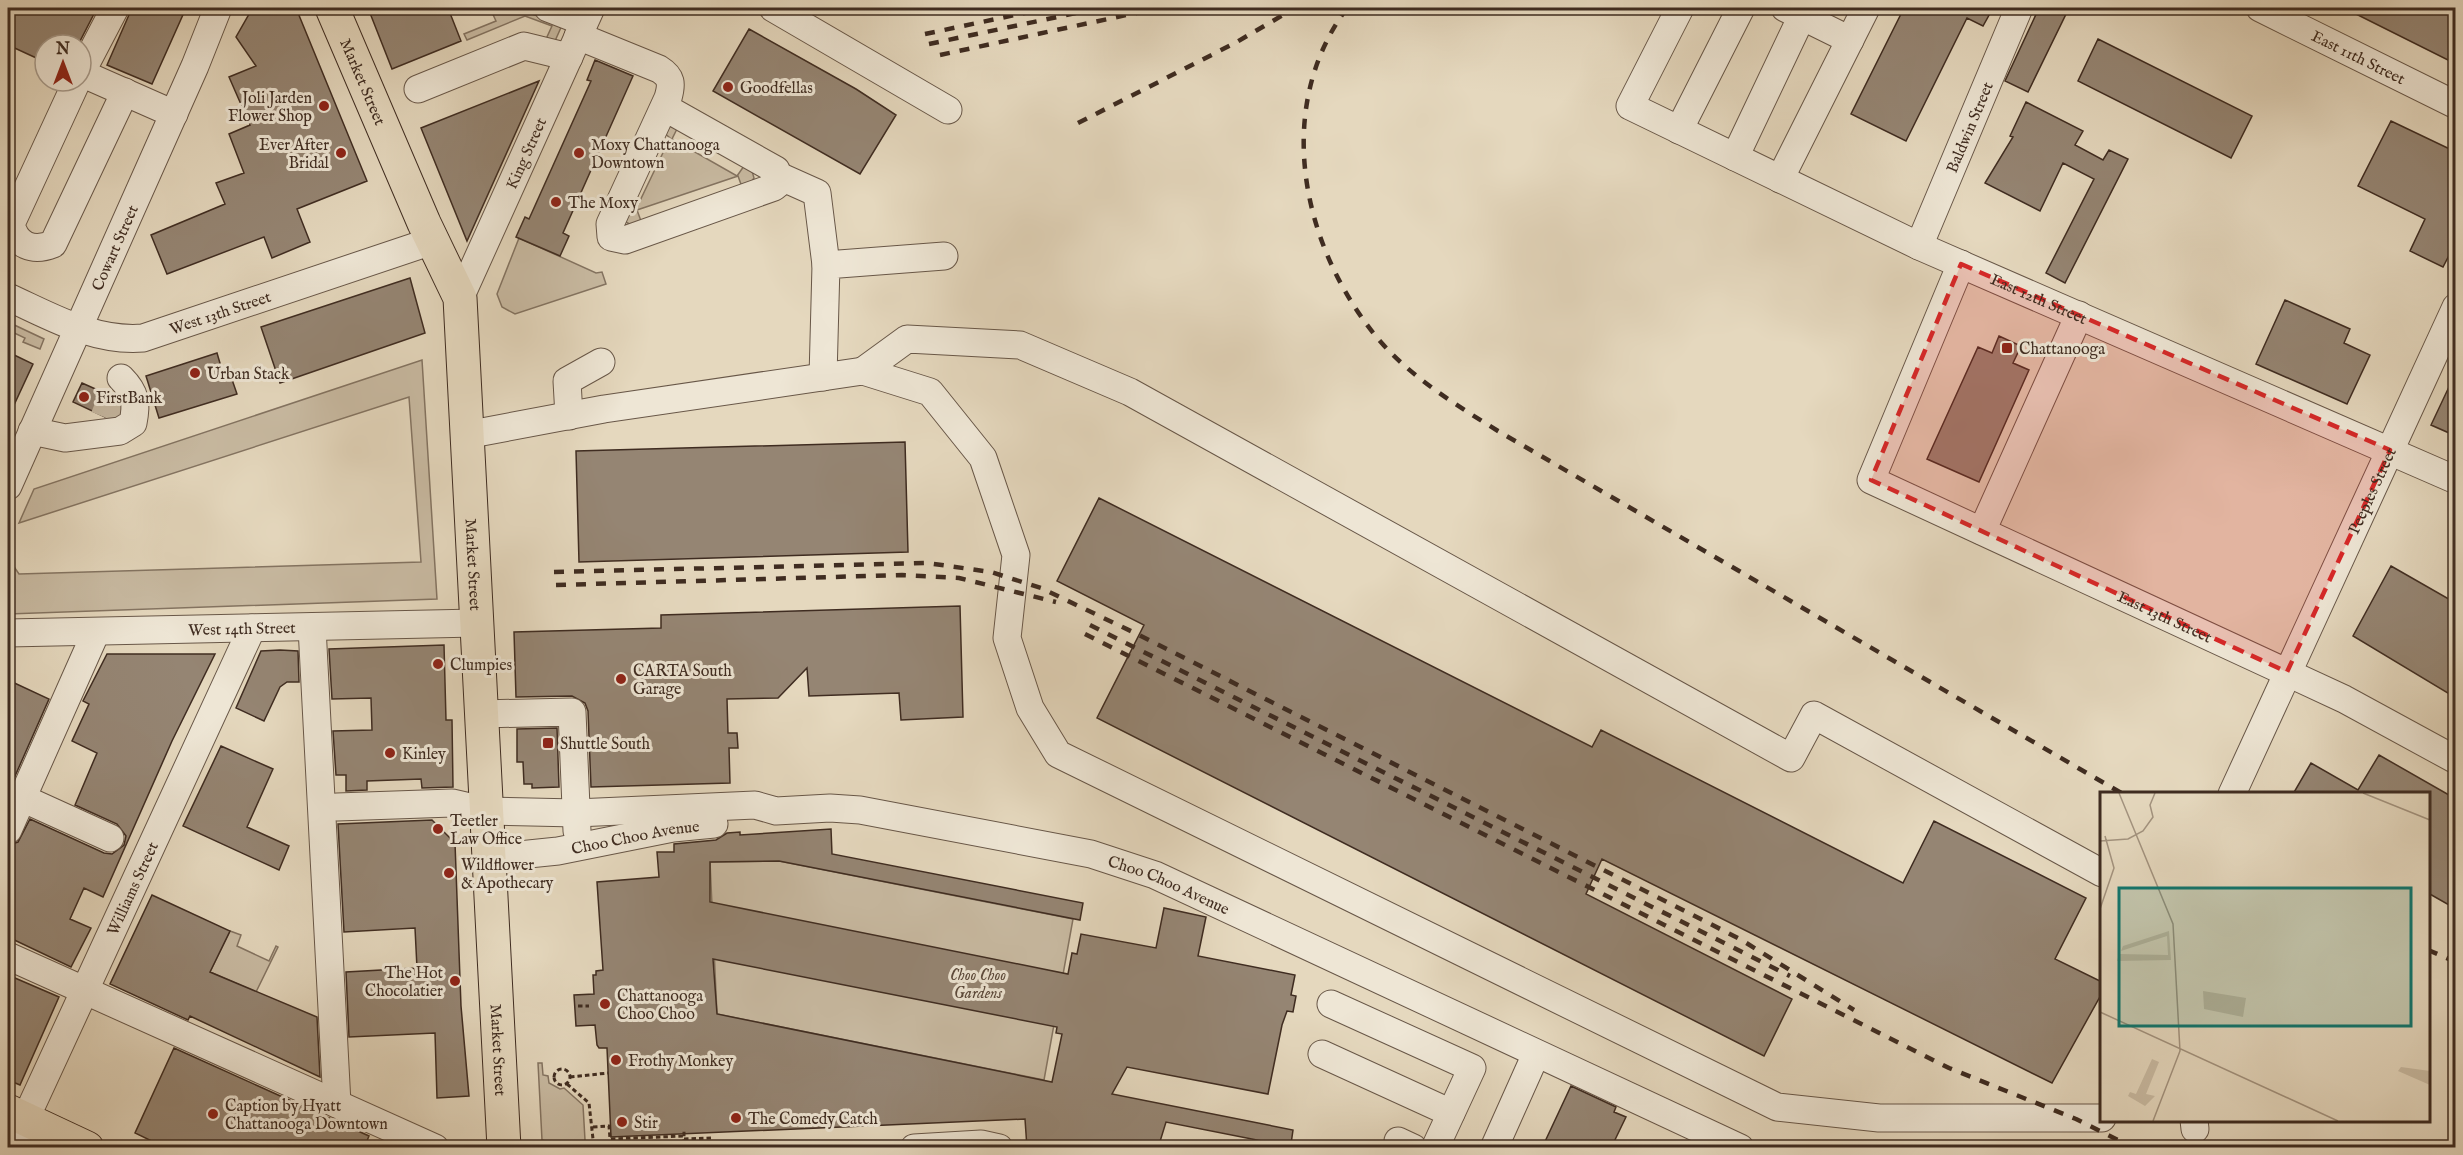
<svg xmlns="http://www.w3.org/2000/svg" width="2463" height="1155" viewBox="0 0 2463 1155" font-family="'IM FELL English',serif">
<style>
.green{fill:#c9bba3;stroke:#847462;stroke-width:1.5}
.building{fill:#958573;stroke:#3f2c21;stroke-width:1.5;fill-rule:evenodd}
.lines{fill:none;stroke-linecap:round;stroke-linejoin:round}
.minor-tunnel{stroke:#c4b69f;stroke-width:27;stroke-dasharray:27 14;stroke-linecap:butt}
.minor-casing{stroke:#685748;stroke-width:29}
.major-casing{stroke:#3f2c21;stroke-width:35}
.path{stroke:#3f2c21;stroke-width:3;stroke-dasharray:4.5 3;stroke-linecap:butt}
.minor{stroke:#eee6d5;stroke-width:27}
.major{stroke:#e5d8be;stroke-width:33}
.rail{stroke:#3f2c21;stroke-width:4.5;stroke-dasharray:10 10;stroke-linecap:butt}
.marked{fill:#d62828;fill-opacity:0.2;stroke:#d62828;stroke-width:4.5;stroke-dasharray:12 8;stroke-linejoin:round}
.poi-dot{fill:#8f2418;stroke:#eee6d5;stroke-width:2}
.labels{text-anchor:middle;stroke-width:6;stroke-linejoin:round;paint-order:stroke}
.street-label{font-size:16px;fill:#3f2c21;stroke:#eee6d5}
.poi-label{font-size:16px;fill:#3f2c21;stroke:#eee6d5;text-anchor:start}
.park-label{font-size:16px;font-style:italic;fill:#5b493b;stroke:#eee6d5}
.inset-road{fill:none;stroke:#a3937f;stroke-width:1.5}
.view{fill:#0f766e;fill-opacity:0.15;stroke:#0f766e;stroke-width:3}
.inset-edge{fill:none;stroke:#3f2c21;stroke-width:3}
</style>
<rect width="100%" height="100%" fill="#e5d8be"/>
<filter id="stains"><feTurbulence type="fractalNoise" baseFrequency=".00333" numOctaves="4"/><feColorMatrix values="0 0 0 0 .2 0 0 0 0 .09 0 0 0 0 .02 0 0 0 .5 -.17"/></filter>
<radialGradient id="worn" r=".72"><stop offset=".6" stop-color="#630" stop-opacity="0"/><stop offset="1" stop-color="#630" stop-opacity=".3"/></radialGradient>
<!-- green -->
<path class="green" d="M 490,8 L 510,8 L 563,23 L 555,41 L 546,39 L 552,26 L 525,16 L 467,40 L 464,34 L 496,21 Z
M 663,123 L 677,129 L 672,139 L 737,176 L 744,166 L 752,171 L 754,178 L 748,187 L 742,187 L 738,176 L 637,210 L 641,221 L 631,225 L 626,222 L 628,206 L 636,209 L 670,138 L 662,131 Z
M 519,238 L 596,273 L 602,272 L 606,284 L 515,314 L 502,307 L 497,294 Z
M 8,322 L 44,339 L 40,349 L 23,342 L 25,338 L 8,330 Z
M 422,360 L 437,599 L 8,614 L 8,558 L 19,574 L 421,562 L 409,397 L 19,523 L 34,489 Z
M 779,861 L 1073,919 L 1044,1080 L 717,1014 L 710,862 Z
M 230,931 L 241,935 L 237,946 L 269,961 L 276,946 L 278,947 L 256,992 L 210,972 Z
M 538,1063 L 542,1063 L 543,1075 L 548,1076 L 549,1083 L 560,1089 L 564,1088 L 583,1105 L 585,1140 C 576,1147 553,1144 542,1140 Z"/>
<!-- building -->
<path class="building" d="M 8,8 L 97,8 L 78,45 L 45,45 L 45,62 L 8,45 Z
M 132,8 L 186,8 L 152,84 L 107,65 Z
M 256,8 L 296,8 L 367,181 L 297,209 L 310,242 L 272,258 L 264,237 L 167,274 L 151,235 L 225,204 L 216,183 L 244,173 L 229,134 L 250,125 L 229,77 L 256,66 L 236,37 L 252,9 Z
M 368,8 L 448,8 L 461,41 L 392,69 Z
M 1904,8 L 1993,8 L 1983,26 L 1967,18 L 1906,141 L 1851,114 Z
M 2039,8 L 2058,8 L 2067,12 L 2028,92 L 2005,81 Z
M 2344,8 L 2456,8 L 2456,64 Z
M 749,29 L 856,89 L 896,115 L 860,174 L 713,91 Z
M 2098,39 L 2252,116 L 2231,158 L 2078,81 Z
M 595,60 L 633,76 L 563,233 L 569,236 L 560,256 L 516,237 L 525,217 L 529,219 L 591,81 L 587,80 Z
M 539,81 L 467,241 L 421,128 Z
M 2026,102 L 2083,131 L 2075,145 L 2103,160 L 2109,150 L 2128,159 L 2065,283 L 2046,273 L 2094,179 L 2063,163 L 2040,211 L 1985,183 L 2013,137 L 2010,136 Z
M 2391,121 L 2456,152 L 2456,242 L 2443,267 L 2410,251 L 2425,219 L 2358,186 Z
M 410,278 L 425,333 L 280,383 L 261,327 Z
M 2285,300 L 2350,329 L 2344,343 L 2370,355 L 2347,404 L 2256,364 Z
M 1999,336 L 2021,346 L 2013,363 L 2029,370 L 1979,482 L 1927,459 L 1978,347 L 1992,353 Z
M 8,352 L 33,364 L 8,418 Z
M 217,353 L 222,370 L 228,368 L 237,394 L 159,418 L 146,376 Z
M 2456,372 L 2456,436 L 2431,425 Z
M 82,383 L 118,399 L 119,413 L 105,417 L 73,402 Z
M 905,442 L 908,552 L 579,562 L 576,451 Z
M 1099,498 L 1592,747 L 1601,730 L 1903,883 L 1934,821 L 2086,898 L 2055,959 L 2102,982 L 2102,993 L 2052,1083 L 1602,859 L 1586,894 L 1792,999 L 1764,1056 L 1097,718 L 1144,625 L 1057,581 Z
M 2391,566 L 2454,602 L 2449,609 L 2456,613 L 2456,698 L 2353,636 Z
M 960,606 L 963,717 L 901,720 L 899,693 L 809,696 L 807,668 L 778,698 L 727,699 L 728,733 L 737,733 L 738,748 L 729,748 L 730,783 L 591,787 L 588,711 L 585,703 L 572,696 L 516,697 L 514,632 L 661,628 L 661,615 Z
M 444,645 L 446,720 L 452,720 L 453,787 L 422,788 L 421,779 L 367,781 L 367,790 L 346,791 L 346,775 L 336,775 L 333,731 L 372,730 L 371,698 L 332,699 L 329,649 Z
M 280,650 L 298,651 L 299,682 L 287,682 L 280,687 L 264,721 L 236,708 L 261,651 Z
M 107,654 L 215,654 L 172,741 L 103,897 L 84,888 L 70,919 L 91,928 L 71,967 L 8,937 L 8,845 L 18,842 L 30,819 L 104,853 L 112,854 L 124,845 L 126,836 L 117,824 L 75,805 L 97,753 L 72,741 L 89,704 L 83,701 Z
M 8,680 L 49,699 L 8,792 Z
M 557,728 L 559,787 L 532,788 L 532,784 L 524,784 L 523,762 L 517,762 L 517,729 Z
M 221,746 L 273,769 L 247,827 L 289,846 L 279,870 L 183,826 Z
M 2379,755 L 2456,799 L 2456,909 L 2428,893 L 2428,794 L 2293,794 L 2311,763 L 2358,790 Z
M 432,820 L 455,843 L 461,1006 L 469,1096 L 437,1098 L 435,1033 L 349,1037 L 346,972 L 417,968 L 415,928 L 344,932 L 338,824 Z
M 831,829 L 832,854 L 1083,903 L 1080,920 L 779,861 L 710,862 L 710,902 L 1068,974 L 1072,953 L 1077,954 L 1081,934 L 1156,948 L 1164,908 L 1206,917 L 1198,956 L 1295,975 L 1291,995 L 1296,996 L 1293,1012 L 1287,1011 L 1282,1025 L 1268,1094 L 1127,1067 L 1112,1094 L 1293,1130 L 1291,1144 L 1267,1142 L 1166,1122 L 1158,1148 L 1027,1148 L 1025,1119 L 611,1137 L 607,1048 L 599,1048 L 597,1045 L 595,1025 L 576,1026 L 574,995 L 594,994 L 593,975 L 596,975 L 596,971 L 603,970 L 597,882 L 659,877 L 657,852 L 674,852 L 674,844 L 716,840 L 727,833 L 740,832 L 740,835 ZM 713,959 L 1057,1027 L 1056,1033 L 1062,1034 L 1052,1082 L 717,1014 Z
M 152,895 L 230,931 L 210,972 L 317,1017 L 320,1077 L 190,1016 L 188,1020 L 110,984 Z
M 8,975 L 59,997 L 20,1085 L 8,1080 Z
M 174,1048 L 369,1136 L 364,1148 L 166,1148 L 135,1133 Z
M 1571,1086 L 1616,1107 L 1614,1112 L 1626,1117 L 1611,1148 L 1542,1148 Z"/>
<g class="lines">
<!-- minor-tunnel -->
<path class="minor-tunnel" d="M 104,417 L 112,397"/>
<defs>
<g id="minor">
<path d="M 548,8 L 584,22"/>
<path d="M 773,8 L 948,110"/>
<path id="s1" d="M 1680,8 L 1630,106 L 1919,246 L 2456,480"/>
<path d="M 1785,8 L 1850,40"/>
<path id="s2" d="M 2260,8 L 2456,105"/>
<path d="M 578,36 L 659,69 C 672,77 672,84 668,98 L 610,224 L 611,237 L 625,240 L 774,187 L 779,183 L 776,170 L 664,107"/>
<path d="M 81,73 L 174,114"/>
<path d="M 81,73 L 115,8"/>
<path d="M 77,81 L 11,224 C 16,246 33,252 53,244 L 125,92"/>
<path d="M 418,89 L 524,46 L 569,57"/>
<path d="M 1679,130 L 1741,8"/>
<path d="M 1735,157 L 1802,16"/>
<path d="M 779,176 L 817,193 L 826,265"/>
<path d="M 1780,179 L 1866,8"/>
<path id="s3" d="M 1919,246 L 2019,8"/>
<path id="s4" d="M 1961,264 L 1871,480 L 2344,699 L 2456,760"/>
<path id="s5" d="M 8,297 C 52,317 94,342 143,338 L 432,241"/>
<path id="s6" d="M 460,298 L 591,8"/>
<path d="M 863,371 L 907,339 L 1020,345 L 1130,392 L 1791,758 L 1814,715 L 2102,873"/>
<path d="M 823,377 L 826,265 L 944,256"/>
<path d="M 569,416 L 567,381 L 601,362"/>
<path d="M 32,431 L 65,438 L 120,431 L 133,423 C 137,403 136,393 121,378"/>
<path d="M 466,435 L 604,409 L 863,371 L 930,392 L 983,458 L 1016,555 L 1007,638 L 1030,708 L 1058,754 L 1777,1107 L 1879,1118 L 2102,1118"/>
<path id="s7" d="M 8,486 L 195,66 L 218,8"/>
<path d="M 1982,531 L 2079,315"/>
<path d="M 312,627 L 337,1104"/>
<path id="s8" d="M 8,633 L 476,623"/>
<path d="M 481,714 L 572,712 L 577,831"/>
<path id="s9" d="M 2232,794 L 2456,307"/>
<path d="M 22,798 L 110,838"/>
<path id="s10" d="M 337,807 L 452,803 L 487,811 L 576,813 L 755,805 L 776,811 L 830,808 L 860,810 L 1091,854 L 1155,875 L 1740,1148"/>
<path d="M 8,830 L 96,632"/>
<path id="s11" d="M 490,858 L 558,851 L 673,828 L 714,824"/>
<path d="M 8,956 L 435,1148"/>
<path d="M 1331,1004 L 1472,1068 L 1435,1148"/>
<path d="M 1322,1054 L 1451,1113"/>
<path d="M 2194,1120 L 2195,1129"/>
<path d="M 1398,1141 L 1413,1148"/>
<path id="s12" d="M 12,1148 L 252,628"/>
<path d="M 914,1148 L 981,1144 L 999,1148"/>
<path d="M 1494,1148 L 1536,1054"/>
</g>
<g id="major">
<path id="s13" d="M 332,8 L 424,223 L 460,298 L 504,1148"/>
<path d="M 8,1111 L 87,1148"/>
</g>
</defs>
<!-- minor casing -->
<use href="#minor" class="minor-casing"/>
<!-- major casing -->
<use href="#major" class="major-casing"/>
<!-- path -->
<path class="path" d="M 578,1006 L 589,1006
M554 1077a8 8 0 1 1 16 0a8 8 0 1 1-16 0Z
M 570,1077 L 608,1073
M 567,1084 L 589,1103 L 594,1148
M 593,1127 L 609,1126 L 610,1139 L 684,1136
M 684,1139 L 711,1138
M 662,1148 L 665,1145 L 684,1143 L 684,1129"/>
<!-- minor -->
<use href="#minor" class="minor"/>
<!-- major -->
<use href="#major" class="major"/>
<!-- rail -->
<path class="rail" d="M 1347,8 C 1272,109 1302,248 1379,340 C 1412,378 1456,405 1498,431 L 2123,794
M 925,34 L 1048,8
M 929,44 L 1100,8
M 940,55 L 1159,8
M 1078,123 L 1235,43 L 1295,8
M 2450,498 L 2456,508
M 554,572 L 927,563 L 991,572 L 1041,588 L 1139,635 L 1740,939 L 1854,1010
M 556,585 L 902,575 L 959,578 L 1056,602
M 1090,625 L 1790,976
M 1085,634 L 1949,1068 L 2076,1119 L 2134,1148
M 2428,950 L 2456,962"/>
</g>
<!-- marked area -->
<path class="marked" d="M 1961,264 L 2390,450 L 2287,672 L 1871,480 Z"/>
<!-- markers -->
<g class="poi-dot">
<circle cx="728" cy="87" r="6"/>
<circle cx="324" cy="106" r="6"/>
<circle cx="341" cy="153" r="6"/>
<circle cx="579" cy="153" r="6"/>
<circle cx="556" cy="202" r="6"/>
<rect x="2001" y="342" width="12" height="12" rx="3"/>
<circle cx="195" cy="373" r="6"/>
<circle cx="84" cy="397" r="6"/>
<circle cx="438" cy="664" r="6"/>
<circle cx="621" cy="679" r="6"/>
<rect x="542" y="737" width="12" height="12" rx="3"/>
<circle cx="390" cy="753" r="6"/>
<circle cx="438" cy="829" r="6"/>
<circle cx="449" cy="873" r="6"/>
<circle cx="455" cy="981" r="6"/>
<circle cx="605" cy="1004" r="6"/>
<circle cx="616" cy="1060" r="6"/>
<circle cx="213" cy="1114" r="6"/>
<circle cx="736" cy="1118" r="6"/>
<circle cx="622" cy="1122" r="6"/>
</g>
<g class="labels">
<!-- street labels -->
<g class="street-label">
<text dy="6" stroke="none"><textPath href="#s2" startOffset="110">East 11th Street</textPath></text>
<text dy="6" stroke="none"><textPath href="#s13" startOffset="80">Market Street</textPath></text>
<text dy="6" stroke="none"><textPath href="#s3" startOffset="129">Baldwin Street</textPath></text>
<text dy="6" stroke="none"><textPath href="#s6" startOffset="159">King Street</textPath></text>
<text dy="6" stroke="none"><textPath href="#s7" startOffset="261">Cowart Street</textPath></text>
<text dy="6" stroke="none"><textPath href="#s1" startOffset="562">East 12th Street</textPath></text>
<text dy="6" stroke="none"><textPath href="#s5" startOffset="224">West 13th Street</textPath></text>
<text dy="6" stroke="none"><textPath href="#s9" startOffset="334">Peeples Street</textPath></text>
<text dy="6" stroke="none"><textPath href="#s13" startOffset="584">Market Street</textPath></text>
<text dy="6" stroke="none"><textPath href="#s4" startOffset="558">East 13th Street</textPath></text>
<text dy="6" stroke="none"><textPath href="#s8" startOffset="234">West 14th Street</textPath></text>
<text dy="6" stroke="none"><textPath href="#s11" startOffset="147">Choo Choo Avenue</textPath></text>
<text dy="6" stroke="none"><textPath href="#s10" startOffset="844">Choo Choo Avenue</textPath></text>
<text dy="6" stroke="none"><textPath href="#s12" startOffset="286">Williams Street</textPath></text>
<text dy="6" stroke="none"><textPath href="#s13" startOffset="1070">Market Street</textPath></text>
</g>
<!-- poi labels -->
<g class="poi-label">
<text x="740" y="93">Goodfellas</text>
<text x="312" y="103" text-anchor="end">Joli Jarden<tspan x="312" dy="18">Flower Shop</tspan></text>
<text x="329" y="150" text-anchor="end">Ever After<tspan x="329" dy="18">Bridal</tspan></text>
<text x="591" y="150">Moxy Chattanooga<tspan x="591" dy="18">Downtown</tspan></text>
<text x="568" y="208">The Moxy</text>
<text x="2019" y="354">Chattanooga</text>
<text x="207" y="379">Urban Stack</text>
<text x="96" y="403">FirstBank</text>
<text x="450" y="670">Clumpies</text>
<text x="633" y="676">CARTA South<tspan x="633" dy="18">Garage</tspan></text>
<text x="560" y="749">Shuttle South</text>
<text x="402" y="759">Kinley</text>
<text x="450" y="826">Teetler<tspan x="450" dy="18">Law Office</tspan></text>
<text x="461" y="870">Wildflower<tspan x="461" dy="18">&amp; Apothecary</tspan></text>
<text x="443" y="978" text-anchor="end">The Hot<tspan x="443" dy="18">Chocolatier</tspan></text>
<text x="617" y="1001">Chattanooga<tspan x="617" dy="18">Choo Choo</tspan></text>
<text x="628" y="1066">Frothy Monkey</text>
<text x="225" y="1111">Caption by Hyatt<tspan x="225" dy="18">Chattanooga Downtown</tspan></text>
<text x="748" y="1124">The Comedy Catch</text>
<text x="634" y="1128">Stir</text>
</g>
<!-- park labels -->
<g class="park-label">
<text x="978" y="980">Choo Choo<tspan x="978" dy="18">Gardens</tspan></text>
</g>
</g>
<!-- overview -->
<g transform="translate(2100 792)">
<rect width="330" height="330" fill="#e5d8be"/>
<path d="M 69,139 L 71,168 L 17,169 L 19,162 L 68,163 L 67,144 L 21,159 L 23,154 ZM 103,199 L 146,206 L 143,225 L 104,217 ZM 52,267 L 59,270 L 46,302 L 55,304 L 45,314 L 28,304 L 30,300 L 36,302 ZM 301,275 L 330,279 L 330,293 L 298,279 Z" fill="#c9bba3"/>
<path class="inset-road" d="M 19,1 L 73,132 L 80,259 L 53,329M 263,1 L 330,28M 0,49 L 28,47 L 43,39 L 53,25 L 50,13 L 55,1M 0,117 L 14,76 L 5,44M 0,220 L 238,329"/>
<path class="view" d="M 19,96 L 311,96 L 311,234 L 19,234 Z"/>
<rect width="330" height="330" class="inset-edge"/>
</g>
<!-- margin -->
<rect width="2463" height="1155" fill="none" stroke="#e5d8be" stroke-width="30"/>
<rect x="9" y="9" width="2445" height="1137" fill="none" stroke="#3f2c21" stroke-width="3"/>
<rect x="15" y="15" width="2433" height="1125" fill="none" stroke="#3f2c21" stroke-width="1.5"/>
<!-- north arrow -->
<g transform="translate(63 63)"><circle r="28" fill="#eee6d5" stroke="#a89c8d" stroke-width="1.5"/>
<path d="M0-4.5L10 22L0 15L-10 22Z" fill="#8f2418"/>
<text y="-9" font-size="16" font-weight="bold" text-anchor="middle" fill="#3f2c21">N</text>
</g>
<rect width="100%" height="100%" filter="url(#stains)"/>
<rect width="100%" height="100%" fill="url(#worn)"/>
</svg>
